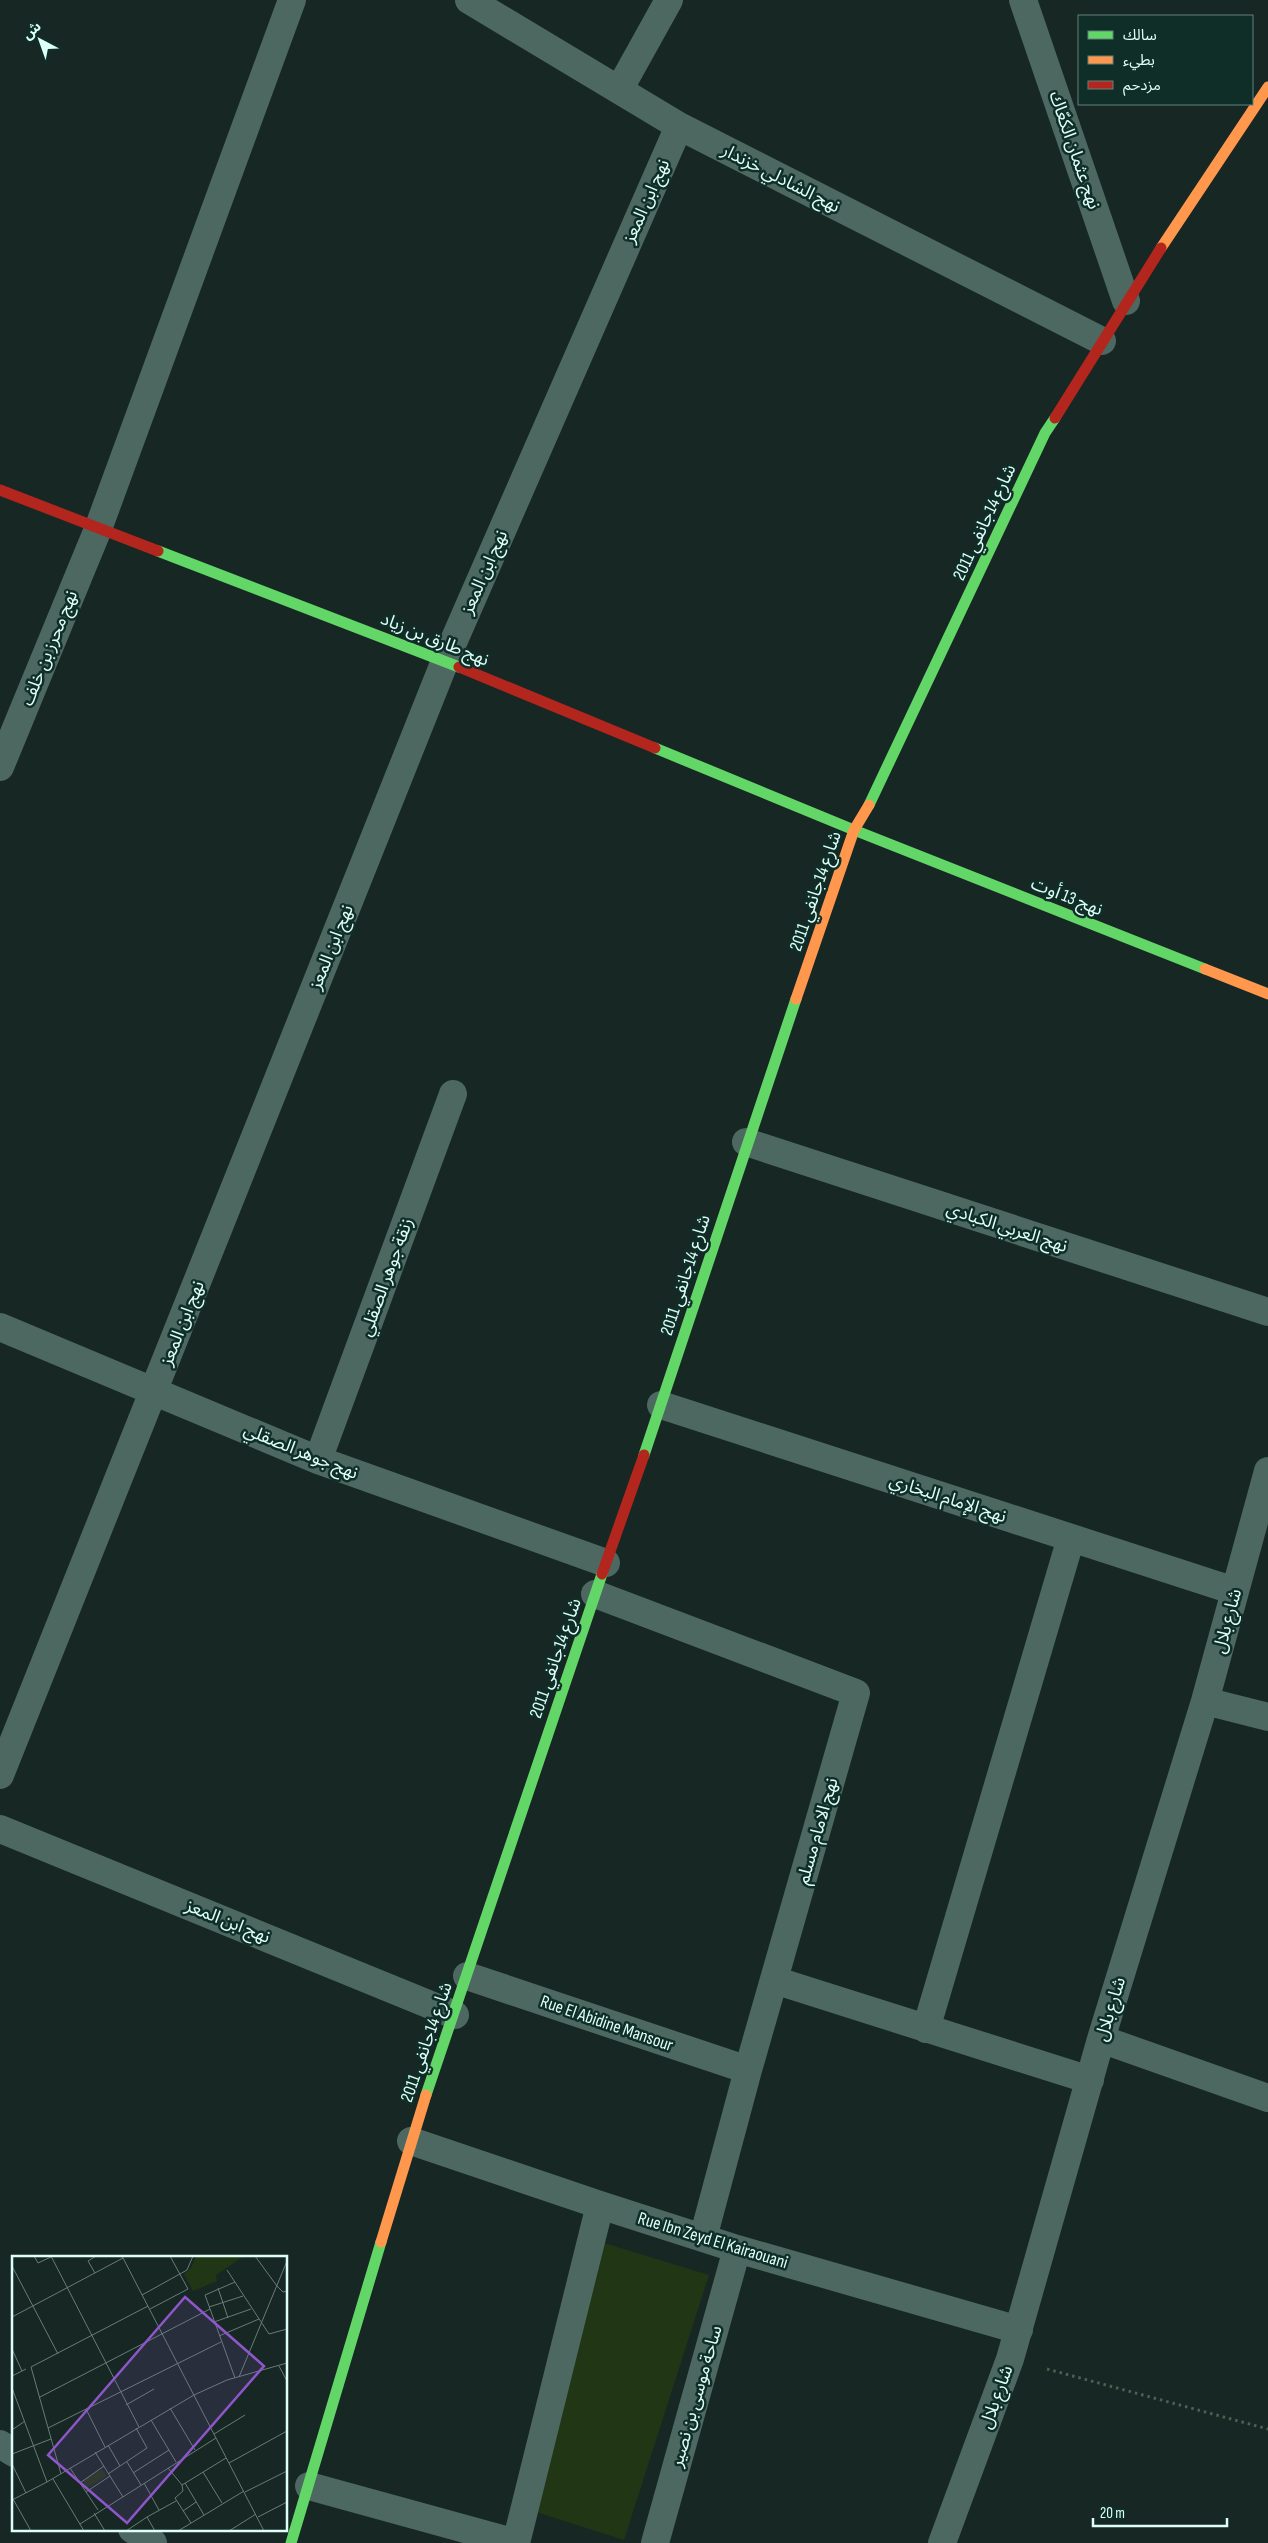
<svg xmlns="http://www.w3.org/2000/svg" width="1268" height="2543" viewBox="0 0 1268 2543" font-family="'Sofia Sans Condensed','Noto Sans Arabic',sans-serif">
<style>
.green{fill:#213615}
.lines{fill:none;stroke-linecap:round;stroke-linejoin:round}
.path{stroke:#4a6251;stroke-width:3;stroke-dasharray:2.5 4;stroke-linecap:butt}
.street{stroke:#4c6860;stroke-width:28}
.fast{stroke:#63d668;stroke-width:11}
.slow{stroke:#ff974d;stroke-width:11}
.jam{stroke:#b3261e;stroke-width:11}
.labels{text-anchor:middle;stroke-width:5;stroke-linejoin:round;paint-order:stroke}
.street-label{font-size:18px;fill:#ddfff7;stroke:#102e28}
.inset-road{fill:none;stroke:#667d78;stroke-width:1}
.view{fill:#8f56ca;fill-opacity:0.15;stroke:#8f56ca;stroke-width:2.5}
.inset-edge{fill:none;stroke:#ddfff7;stroke-width:2.5}
</style>
<rect width="100%" height="100%" fill="#172724"/>
<!-- green -->
<path class="green" d="M 601,2242 L 709,2275 L 624,2540 L 517,2506 Z"/>
<g class="lines">
<!-- path -->
<path class="path" d="M 1047,2369 L 1268,2429"/>
<!-- street -->
<path class="street" d="M 469,0 L 679,126 L 1102,341
M 1023,0 L 1126,301
M 619,90 L 669,0
M 0,767 L 98,529 L 292,0
M 746,1142 L 1268,1312
M 0,1327 L 318,1460 L 606,1563
M 661,1405 L 1235,1591
M 318,1460 L 453,1094
M 595,1594 L 856,1693 L 748,2070 L 703,2238
M 1205,1701 L 1268,1717
M 0,1775 L 445,661 L 679,126
M 0,1829 L 455,2015
M 467,1976 L 748,2070
M 774,1980 L 1090,2080
M 926,2029 L 1071,1538
M 1101,2039 L 1268,2098
M 411,2141 L 600,2205 L 737,2249 L 1019,2330
M 0,2444 L 14,2453
M 309,2486 L 516,2543 L 600,2205
M 132,2529 L 153,2543
M 655,2543 L 737,2249
M 942,2543 L 1010,2359 L 1101,2039 L 1205,1701 L 1268,1471"/>
<!-- fast -->
<path class="fast" d="M 158,551 L 459,667
M 655,748 L 854,830 L 1205,969
M 869,805 L 1045,433 L 1055,418
M 644,1455 L 796,999
M 426,2095 L 602,1574
M 291,2543 L 381,2242"/>
<!-- slow -->
<path class="slow" d="M 1161,248 L 1268,87
M 1205,969 L 1268,994
M 796,999 L 854,830 L 869,805
M 381,2242 L 426,2095"/>
<!-- jam -->
<path class="jam" d="M 1055,418 L 1161,248
M 0,490 L 158,551
M 459,667 L 655,748
M 602,1574 L 644,1455"/>
</g>
<g class="labels">
<!-- street labels -->
<g class="street-label">
<text transform="translate(1075 150) rotate(71)" y="6">نهج عثمان الكعّاك</text>
<text transform="translate(781 178) rotate(27)" y="6">نهج الشادلي خزندار</text>
<text transform="translate(646 201) rotate(-66)" y="6">نهج ابن المعز</text>
<text transform="translate(984 522) rotate(-65)" y="6">شارع 14جانفي 2011</text>
<text transform="translate(484 572) rotate(-66)" y="6">نهج ابن المعز</text>
<text transform="translate(435 639) rotate(22)" y="6">نهج طارق بن زياد</text>
<text transform="translate(49 648) rotate(-68)" y="6">نهج محرز بن خلف</text>
<text transform="translate(815 891) rotate(-71)" y="6">شارع 14جانفي 2011</text>
<text transform="translate(1067 896) rotate(22)" y="6">نهج 13 أوت</text>
<text transform="translate(331 947) rotate(-68)" y="6">نهج ابن المعز</text>
<text transform="translate(1007 1227) rotate(18)" y="6">نهج العربي الكبادي</text>
<text transform="translate(685 1275) rotate(-72)" y="6">شارع 14جانفي 2011</text>
<text transform="translate(386 1277) rotate(-70)" y="6">زنقة جوهر الصقلي</text>
<text transform="translate(182 1323) rotate(-68)" y="6">نهج ابن المعز</text>
<text transform="translate(301 1451) rotate(22)" y="6">نهج جوهر الصقلي</text>
<text transform="translate(948 1498) rotate(18)" y="6">نهج الإمام البخاري</text>
<text transform="translate(1227 1621) rotate(-75)" y="6">شارع بلال</text>
<text transform="translate(555 1658) rotate(-71)" y="6">شارع 14جانفي 2011</text>
<text transform="translate(817 1831) rotate(-74)" y="6">نهج الامام مسلم</text>
<text transform="translate(228 1921) rotate(22)" y="6">نهج ابن المعز</text>
<text transform="translate(1110 2009) rotate(-73)" y="6">شارع بلال</text>
<text transform="translate(607 2023) rotate(19)" y="6">Rue El Abidine Mansour</text>
<text transform="translate(426 2042) rotate(-71)" y="6">شارع 14جانفي 2011</text>
<text transform="translate(713 2240) rotate(17)" y="6">Rue Ibn Zeyd El Kairaouani</text>
<text transform="translate(696 2396) rotate(-74)" y="6">ساحة موسى بن نصير</text>
<text transform="translate(996 2397) rotate(-70)" y="6">شارع بلال</text>
</g>
</g>
<!-- overview -->
<g transform="translate(12 2256)">
<rect width="275" height="275" fill="#172724"/>
<path d="M 184,0 L 232,0 L 204,19 L 205,25 L 181,35 L 172,18 L 179,12 ZM 90,213 L 95,220 L 75,232 L 70,224 Z" fill="#213615"/>
<path class="inset-road" d="M 22,0 L 26,7 L 41,0M 39,0 L 127,171M 110,0 L 252,275M 243,0 L 265,30 L 271,36 L 275,35M 0,10 L 46,98M 215,14 L 257,78 L 275,73M 83,17 L 76,5 L 84,0M 223,26 L 193,39 L 223,122M 206,32 L 216,62M 130,39 L 175,14 L 181,0M 197,51 L 231,40M 138,53 L 176,33 L 158,0M 0,61 L 111,2M 202,66 L 239,53M 207,80 L 247,63M 0,93 L 10,115M 267,110 L 275,125M 0,120 L 14,113M 227,121 L 275,5M 0,132 L 35,226M 28,141 L 198,53M 114,149 L 142,133M 158,152 L 183,194M 74,153 L 93,191M 139,164 L 164,206M 36,172 L 209,86M 0,174 L 13,165M 202,178 L 233,159M 96,189 L 108,210M 83,196 L 111,241M 0,198 L 39,183M 115,206 L 129,229M 217,207 L 275,175M 0,208 L 14,237M 58,212 L 86,254M 156,212 L 170,229 L 214,202M 191,216 L 210,247M 121,217 L 157,194M 49,218 L 19,111 L 136,50M 96,218 L 135,192 L 124,172M 41,223 L 72,275M 68,227 L 92,210M 132,227 L 147,254M 173,227 L 192,259M 170,229 L 171,235 L 163,242 L 179,267M 74,236 L 98,220M 233,236 L 275,215M 1,243 L 19,275M 0,244 L 35,226 L 182,139 L 215,124 L 275,107M 171,255 L 184,246M 82,257 L 93,275M 135,261 L 164,245M 246,261 L 275,246M 68,268 L 204,182M 114,275 L 135,261 L 143,275M 166,275 L 232,235M 217,275 L 244,258"/>
<path class="view" d="M 173,41 L 252,110 L 115,267 L 36,199 Z"/>
<rect width="275" height="275" class="inset-edge"/>
</g>
<!-- legend -->
<rect x="1078" y="15" width="175" height="90" fill="#102e28" stroke="#62827b"/>
<rect x="1088" y="31" width="25" height="8" fill="#63d668" stroke="#62827b"/>
<text x="1123" y="40" font-size="15" fill="#ddfff7">سالك</text>
<rect x="1088" y="56" width="25" height="8" fill="#ff974d" stroke="#62827b"/>
<text x="1123" y="65" font-size="15" fill="#ddfff7">بطيء</text>
<rect x="1088" y="81" width="25" height="8" fill="#b3261e" stroke="#62827b"/>
<text x="1123" y="90" font-size="15" fill="#ddfff7">مزدحم</text>
<!-- north arrow -->
<g transform="translate(40 40) rotate(319)" stroke="#102e28" stroke-width="4" paint-order="stroke">
<path d="M0-4L9 19L0 12L-9 19Z" fill="#ddfff7"/>
<text y="-8" font-size="14" font-weight="bold" text-anchor="middle" fill="#ddfff7">ش</text>
</g>
<!-- scale -->
<path d="M1093 2518v8h134v-8" fill="none" stroke="#ddfff7" stroke-width="2.5"/>
<text x="1100" y="2518" font-size="15" fill="#ddfff7" stroke="#102e28" stroke-width="4" paint-order="stroke">20 m</text>
</svg>
